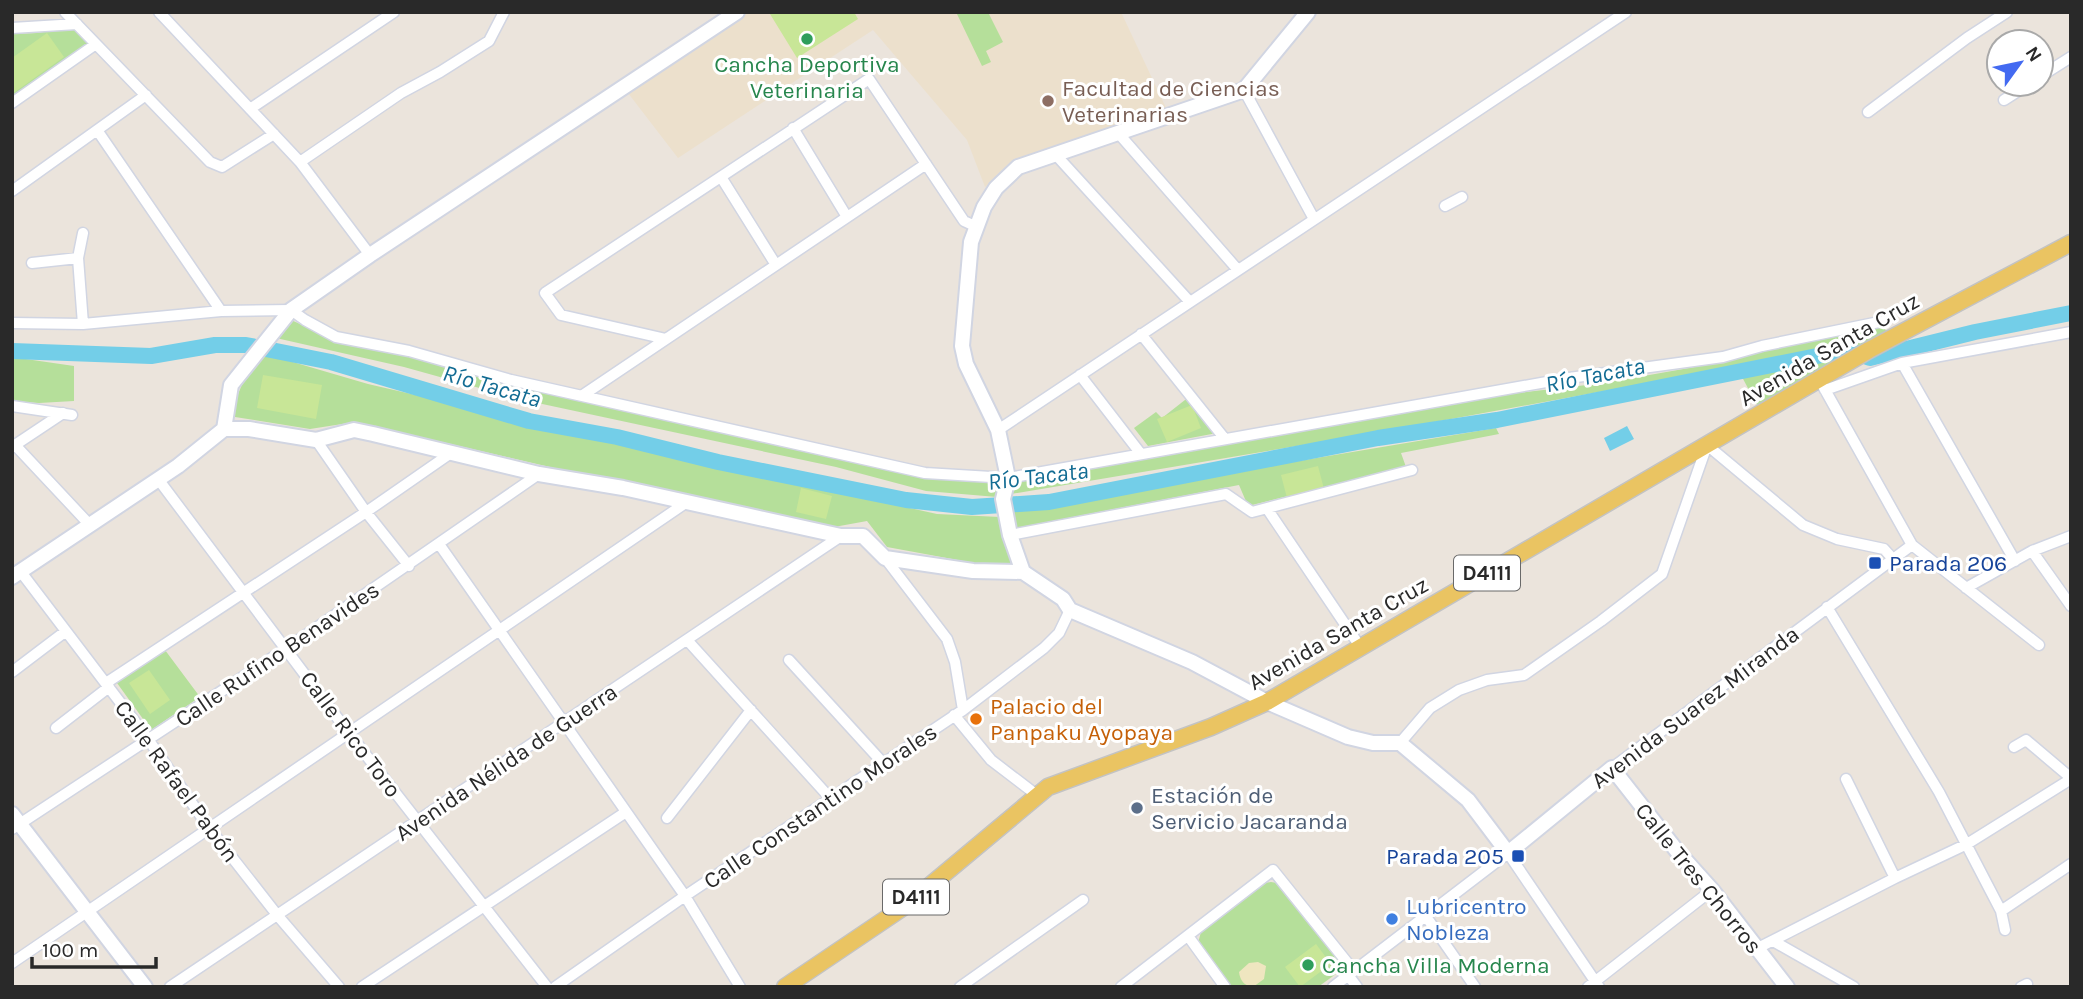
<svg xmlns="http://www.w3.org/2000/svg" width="2083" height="999" viewBox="0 0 2083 999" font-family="Karla,sans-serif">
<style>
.education{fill:#ece0cc}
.green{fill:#b5df9a}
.sand{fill:#efe6c0}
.pitch{fill:#c8e697}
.water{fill:#73cee8}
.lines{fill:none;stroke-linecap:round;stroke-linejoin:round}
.river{stroke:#73cee8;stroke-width:16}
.street-casing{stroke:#d1d5e2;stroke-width:13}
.secondary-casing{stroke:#d1d5e2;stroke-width:18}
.primary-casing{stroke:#c3c3c3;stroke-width:19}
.street{stroke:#fff;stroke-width:10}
.secondary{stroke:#fff;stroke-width:14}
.primary{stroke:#eac462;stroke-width:16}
.leisure-dot{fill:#2e9e5b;stroke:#fff;stroke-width:2.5}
.education-dot{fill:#8d6e63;stroke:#fff;stroke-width:2.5}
.transit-dot{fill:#1a4fb4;stroke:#fff;stroke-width:2.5}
.food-dot{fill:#e8710a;stroke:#fff;stroke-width:2.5}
.service-dot{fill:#5c6f8a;stroke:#fff;stroke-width:2.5}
.shop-dot{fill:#3f7fe0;stroke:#fff;stroke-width:2.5}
.labels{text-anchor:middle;stroke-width:6;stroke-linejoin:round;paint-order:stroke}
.shield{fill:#fff;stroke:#696969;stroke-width:2}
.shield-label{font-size:21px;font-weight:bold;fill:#292929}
.leisure-label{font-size:23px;fill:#27864d;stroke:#fff}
.education-label{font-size:23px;fill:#785e54;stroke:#fff;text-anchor:start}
.street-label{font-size:23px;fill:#292929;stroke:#fff}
.transit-label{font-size:23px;fill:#164399;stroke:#fff;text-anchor:start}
.food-label{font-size:23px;fill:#c56008;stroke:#fff;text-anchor:start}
.service-label{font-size:23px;fill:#4e5e75;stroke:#fff;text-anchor:start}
.shop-label{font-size:23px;fill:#366cbe;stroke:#fff;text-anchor:start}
.water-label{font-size:24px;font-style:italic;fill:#136c93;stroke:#fff}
</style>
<rect width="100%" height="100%" fill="#ebe4dc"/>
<!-- education -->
<path class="education" d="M 749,12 L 1121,12 L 1167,110 L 1015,161 L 985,187 L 967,140 L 873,30 L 678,158 L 628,93 Z"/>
<!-- green -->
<path class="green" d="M 956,12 L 988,12 L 1003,42 L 986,51 L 991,62 L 982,66 Z
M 75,27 L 91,43 L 12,98 L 12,34 L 37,33 Z
M 291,320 L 334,339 L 408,354 L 921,477 L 1001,481 L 997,497 L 926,491 L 836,467 L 519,399 L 404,367 L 276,338 Z
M 1882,325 L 1887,332 L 1855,350 L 1850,346 L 1380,432 L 1011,494 L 1013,480 L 1500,395 L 1604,383 L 1723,362 L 1762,350 Z
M 262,353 L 368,384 L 792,482 L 937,514 L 1000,517 L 1012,563 L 974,563 L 887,547 L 867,521 L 834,527 L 563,470 L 355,422 L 310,429 L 235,417 C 233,392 249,373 262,353 Z
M 1845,356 L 1757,405 L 1742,377 Z
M 12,357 L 74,366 L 74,401 L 39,403 L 12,401 Z
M 1190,396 L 1217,433 L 1148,446 L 1134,428 L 1156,412 L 1162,418 Z
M 1496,428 L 1499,434 L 1401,453 L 1406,467 L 1248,506 L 1239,485 L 1016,528 L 1011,509 L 1094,499 L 1239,471 Z
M 165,650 L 200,697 L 151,730 L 117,683 Z
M 1271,882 L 1277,883 L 1340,961 L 1340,971 L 1318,987 L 1232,987 L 1198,943 L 1201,932 L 1265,883 Z"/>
<!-- sand -->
<path class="sand" d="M 1258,962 L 1266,966 L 1264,979 L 1253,987 C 1244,986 1240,980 1239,972 L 1249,963 Z"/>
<!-- pitch -->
<path class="pitch" d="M 772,12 L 854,12 L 858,19 L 797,58 L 770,14 Z
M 47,33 L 64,57 L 12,94 L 12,58 Z
M 263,375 L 322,385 L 316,419 L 257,408 Z
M 1192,405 L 1201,428 L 1167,442 L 1157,419 Z
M 1318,466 L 1324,489 L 1287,498 L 1281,475 Z
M 801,488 L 832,496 L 826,519 L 796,512 Z
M 149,670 L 170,700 L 150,714 L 129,683 Z
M 1316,944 L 1331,964 L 1300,987 L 1285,967 Z"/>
<!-- water -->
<path class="water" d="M 1627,426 L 1634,439 L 1610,451 L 1604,438 Z"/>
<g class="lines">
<!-- river -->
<path class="river" d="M 12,351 L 151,356 L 215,345 L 246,345 L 331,362 L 529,421 L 617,437 L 718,462 L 906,500 L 972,507 L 1049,502 L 1378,438 L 1497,420 L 1847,350 L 1870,358 L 1975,332 L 2071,313"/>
<defs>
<path id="street" d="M 65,12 L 210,162 L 222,167 L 274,134
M 159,12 L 300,162 L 370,255
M 12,28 L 77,24
M 2041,76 L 2071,57
M 1244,90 L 1314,219
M 2004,100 L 2029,84
M 12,103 L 96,44
M 250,109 L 394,12
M 1868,112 L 1967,38 L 2007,12
M 793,128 L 847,217
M 97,130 L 221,311
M 1119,134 L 1238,270
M 1056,155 L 1190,302
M 300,162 L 401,93 L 440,72 L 489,41 L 504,12
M 721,177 L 776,265
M 12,191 L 146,95
M 1445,206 L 1462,197
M 32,263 L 78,258
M 12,323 L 83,324 L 221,311 L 291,310 L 305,320 L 336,337 L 409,351 L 511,380 L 925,473 L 1008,478 L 1569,378 L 1723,357 L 1762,346 L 1884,321
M 83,324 L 78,258 L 83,233
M 1141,334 L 1225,439
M 666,339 L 561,315 L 545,293 L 869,79 L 964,221 L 977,227
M 1902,363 L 2015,561
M 1080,375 L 1141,454
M 1819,379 L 1912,545 L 2039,645
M 1825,390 L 1902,363 L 2071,332
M 583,395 L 926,164
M 12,406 L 72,415
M 998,430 L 1626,12
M 316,440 L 366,512 L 409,566
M 15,445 L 89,524
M 12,447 L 63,413
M 158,479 L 348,732 L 547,987
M 1268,510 L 1361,648
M 1010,535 L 1226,494 L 1252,512 L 1412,470
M 439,544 L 685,896 L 740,987
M 2032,551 L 2071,606
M 885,558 L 947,639 L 955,662 L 963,710
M 21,572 L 148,739 L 209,828 L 278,916 L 339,987
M 1966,588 L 2032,551 L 2071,536
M 1827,607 L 1939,792 L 2001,911 L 2005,930
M 688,641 L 830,798
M 789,660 L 883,763
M 12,672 L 66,631
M 106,683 L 366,512 L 451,453
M 954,715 L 991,760 L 1038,796
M 56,728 L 109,687
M 1400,743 L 1430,708 L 1459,690 L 1487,680 L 1524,675 L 1601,621 L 1662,574 L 1707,445 L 1803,525 L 1837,539 L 1884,549 L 1893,559
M 2014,747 L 2026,740 L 2071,778
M 1612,768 L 1912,545
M 1846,779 L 1895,878
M 667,818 L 751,710
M 12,829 L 287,648 L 539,474
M 2001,911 L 2071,864
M 1425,915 L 1475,987
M 1188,936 L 1225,987
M 1773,941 L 1854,987
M 1756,949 L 1895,878 L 1967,844 L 2071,779
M 12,963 L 687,502
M 1348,975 L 1357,987
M 170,987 L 841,536
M 362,987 L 626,812
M 555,987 L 685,896 L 963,710 L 1044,648 L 1059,633 L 1070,610
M 960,987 L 1083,900
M 1121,987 L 1273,870 L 1354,971
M 1333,987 L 1508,853 L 1599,987
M 1588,987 L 1712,890
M 2021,987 L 2027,984"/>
<path id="secondary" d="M 224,429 L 249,429 L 316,440 L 354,430 L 373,434 L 539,474 L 623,488 L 841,536 L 863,536 L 885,558 L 973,571 L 1023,572 L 1063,599 L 1070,610 L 1192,662 L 1267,702 L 1348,737 L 1373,743 L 1400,743 L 1468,800 L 1508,853 L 1612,768 L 1677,851 L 1712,890 L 1787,987
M 1023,572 L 1010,535 L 1003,499 L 1008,478 L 998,430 L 966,364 L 962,346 L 971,242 L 984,207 L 996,188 L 1018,167 L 1244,90 L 1308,12
M 12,577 L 178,466 L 224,429 L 231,385 L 291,310 L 370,255 L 737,12
M 12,814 L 145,987"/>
<path id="primary" d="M 785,987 L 908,904 L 1048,787 L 1211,727 L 1267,702 L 1869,350 L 2071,243"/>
</defs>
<!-- street casing -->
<use href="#street" class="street-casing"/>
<!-- secondary casing -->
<use href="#secondary" class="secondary-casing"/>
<!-- primary casing -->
<use href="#primary" class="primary-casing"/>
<!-- street -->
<use href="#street" class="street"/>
<!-- secondary -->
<use href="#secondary" class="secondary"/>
<!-- primary -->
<use href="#primary" class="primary"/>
</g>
<!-- markers -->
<g class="leisure-dot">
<circle cx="807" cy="39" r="7"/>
<circle cx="1308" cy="965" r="7"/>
</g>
<circle class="education-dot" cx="1048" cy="101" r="7"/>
<g class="transit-dot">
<rect x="1868" y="556" width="14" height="14" rx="3.5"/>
<rect x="1511" y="849" width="14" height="14" rx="3.5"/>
</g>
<circle class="food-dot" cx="976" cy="719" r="7"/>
<circle class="service-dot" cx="1137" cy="808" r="7"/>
<circle class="shop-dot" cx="1392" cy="919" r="7"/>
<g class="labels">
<!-- shield labels -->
<g class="shield">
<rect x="1454" y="555.5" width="66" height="35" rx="5"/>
<rect x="883" y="879.5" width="66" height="35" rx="5"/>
</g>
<g class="shield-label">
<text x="1487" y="580">D4111</text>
<text x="916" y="904">D4111</text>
</g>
<!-- leisure labels -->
<g class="leisure-label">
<text x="807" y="72">Cancha Deportiva<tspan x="807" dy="26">Veterinaria</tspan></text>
<text x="1322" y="973" text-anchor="start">Cancha Villa Moderna</text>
</g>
<!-- education labels -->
<g class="education-label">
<text x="1062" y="96">Facultad de Ciencias<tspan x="1062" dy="26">Veterinarias</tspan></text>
</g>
<!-- street labels -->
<g class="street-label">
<text transform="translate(1829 349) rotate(-30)" y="8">Avenida Santa Cruz</text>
<text transform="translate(1338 633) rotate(-30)" y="8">Avenida Santa Cruz</text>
<text transform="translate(277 654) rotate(-34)" y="8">Calle Rufino Benavides</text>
<text transform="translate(1695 707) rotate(-37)" y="8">Avenida Suarez Miranda</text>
<text transform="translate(351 734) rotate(53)" y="8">Calle Rico Toro</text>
<text transform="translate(506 762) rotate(-34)" y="8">Avenida Nélida de Guerra</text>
<text transform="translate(177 781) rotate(54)" y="8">Calle Rafael Pabón</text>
<text transform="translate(820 806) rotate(-34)" y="8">Calle Constantino Morales</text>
<text transform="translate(1699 878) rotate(51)" y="8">Calle Tres Chorros</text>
</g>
<!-- transit labels -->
<g class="transit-label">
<text x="1889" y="571">Parada 206</text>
<text x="1504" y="864" text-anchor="end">Parada 205</text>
</g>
<!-- food labels -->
<g class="food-label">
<text x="990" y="714">Palacio del<tspan x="990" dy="26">Panpaku Ayopaya</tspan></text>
</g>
<!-- service labels -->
<g class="service-label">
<text x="1151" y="803">Estación de<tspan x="1151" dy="26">Servicio Jacaranda</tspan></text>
</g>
<!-- shop labels -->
<g class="shop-label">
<text x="1406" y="914">Lubricentro<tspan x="1406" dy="26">Nobleza</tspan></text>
</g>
<!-- water labels -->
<g class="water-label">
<text transform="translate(1595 375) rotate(-11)" y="8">Río Tacata</text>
<text transform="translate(492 386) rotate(16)" y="8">Río Tacata</text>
<text transform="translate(1038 476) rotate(-7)" y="8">Río Tacata</text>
</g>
</g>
<!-- border -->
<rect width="2083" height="999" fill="none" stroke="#292929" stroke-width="28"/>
<!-- north arrow -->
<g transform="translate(2020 63) rotate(57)"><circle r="33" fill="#ffffff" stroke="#a9a9a9" stroke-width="2"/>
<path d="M0-5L12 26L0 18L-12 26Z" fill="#436af1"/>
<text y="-10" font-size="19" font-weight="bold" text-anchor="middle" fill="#292929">N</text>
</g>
<!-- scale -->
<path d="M32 957v10h124v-10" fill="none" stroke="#292929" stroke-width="3.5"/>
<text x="42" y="957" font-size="21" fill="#292929" stroke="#ffffff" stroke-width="5" paint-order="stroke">100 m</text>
</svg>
